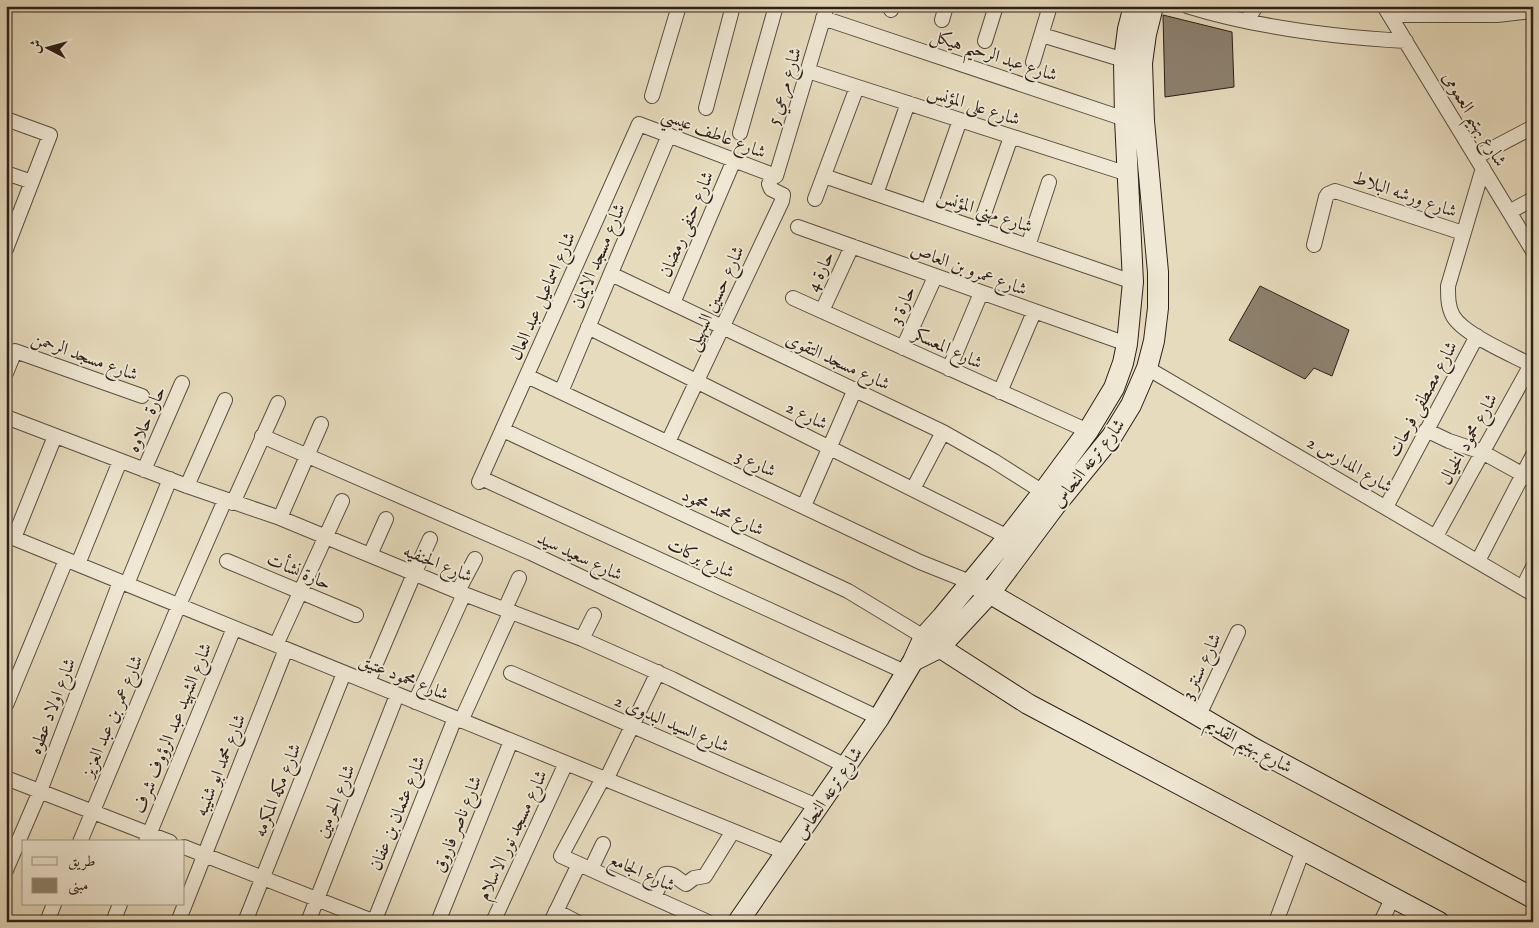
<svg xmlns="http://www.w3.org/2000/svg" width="1539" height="928" viewBox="0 0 1539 928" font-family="'IM FELL English',Amiri,serif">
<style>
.building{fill:#8d816e;stroke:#2c1f18}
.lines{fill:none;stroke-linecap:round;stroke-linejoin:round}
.street-casing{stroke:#5a4e41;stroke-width:16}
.secondary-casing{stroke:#2c1f18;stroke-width:22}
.street{stroke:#efe8d4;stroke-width:14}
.secondary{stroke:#efe8d4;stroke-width:20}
.labels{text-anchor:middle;stroke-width:4;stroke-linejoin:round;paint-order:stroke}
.street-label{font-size:18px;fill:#2c1f18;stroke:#efe8d4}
</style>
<rect width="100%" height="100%" fill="#e6dbbd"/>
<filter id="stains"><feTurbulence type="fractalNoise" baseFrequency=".004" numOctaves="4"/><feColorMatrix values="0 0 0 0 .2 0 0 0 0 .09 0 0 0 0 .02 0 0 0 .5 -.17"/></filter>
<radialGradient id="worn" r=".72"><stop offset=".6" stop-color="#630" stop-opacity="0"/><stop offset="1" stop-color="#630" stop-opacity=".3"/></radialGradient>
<!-- building -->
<path class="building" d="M 1163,15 L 1232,32 L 1234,87 L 1165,97 Z
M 1260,286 L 1349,330 L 1332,376 L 1314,368 L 1305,379 L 1229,340 Z"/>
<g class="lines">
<defs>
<path id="street" d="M 1187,6 C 1258,28 1332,37 1406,41
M 1384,6 L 1533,251
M 891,10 L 892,6
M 1390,15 L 1497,15 L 1533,11
M 823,18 L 1125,119
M 942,20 L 946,6
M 1247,21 L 1256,6
M 1042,35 L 1124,60
M 985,41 L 996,6
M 1033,62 L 1050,6
M 808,71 L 1128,174
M 652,96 L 679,6
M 706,108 L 733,6
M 6,119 L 50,135 L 6,249
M 740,133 L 776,6
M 1476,157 L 1533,127
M 1483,168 L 1448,286 C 1448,297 1448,307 1453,316 C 1464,335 1513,355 1533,366
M 6,173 L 32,182
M 824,176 L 1133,282
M 876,194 L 908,103
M 815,199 L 857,87
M 928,211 L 960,120
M 1509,212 L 1533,199
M 798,227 L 1127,344
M 979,228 L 1011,137
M 1314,245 L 1326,197 L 1328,194 L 1335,191 L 1463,233
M 1028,246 L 1049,182
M 611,274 L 943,432 L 994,461 L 1043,492
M 793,298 L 1088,431
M 673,303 L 734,160
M 822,311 L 852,246
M 588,327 L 1008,537
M 903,348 L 935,277
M 1147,368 L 1533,594
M 949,369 L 981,293
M 6,373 L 15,351 L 142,396
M 527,376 L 920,562 L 970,582
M 561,392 L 669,135
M 1000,392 L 1034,312
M 6,417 L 187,486 L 280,518 L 464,594 L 582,639 L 672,679 L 846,766
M 503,430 L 848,591 L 924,637
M 1426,430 L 1449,441 L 1482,452 L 1533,480
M 262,436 L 531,553 L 879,718
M 668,442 L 782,201 L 783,195 L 771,189 L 769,184 L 773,175
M 144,470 L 182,383
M 481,478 L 905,672
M 479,482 L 639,124 L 776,176 L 827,6
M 187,486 L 225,400
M 913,489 L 943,432
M 233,503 L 278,403
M 804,506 L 855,389
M 1386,507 L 1477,336
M 280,518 L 321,424
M 6,535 L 787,853
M 1436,536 L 1533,361
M 14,538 L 55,436
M 370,555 L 386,519
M 227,561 L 356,615
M 1478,561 L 1533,455
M 78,564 L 120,461
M 127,584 L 170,479
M 1523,587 L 1533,567
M 458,591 L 475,559
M 505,609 L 519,578
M 582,639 L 594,615
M 276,645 L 342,501
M 511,673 L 819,807
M 368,682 L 414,574 L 430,539
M 415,702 L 464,594
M 6,705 L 66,560
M 1198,717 L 1238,632
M 461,721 L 511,611
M 6,778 L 170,842
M 603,778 L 561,856 L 708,922
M 606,780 L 658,672
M 80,842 L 179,605 L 225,500
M 146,842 L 234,628
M 184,847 L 375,922
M 591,869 L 603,844
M 6,870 L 40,791 L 120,582
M 654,897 L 665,874 C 674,872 679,881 686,884 L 694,878 L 705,876 L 733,831
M 556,911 L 577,922
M 47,922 L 54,904
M 113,922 L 120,904
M 178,922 L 286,649
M 245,922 L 344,673
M 308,922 L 397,695
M 374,922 L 455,718
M 438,922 L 511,741
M 493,922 L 566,763
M 551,922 L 579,864
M 1276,922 L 1303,850
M 1381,922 L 1393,897"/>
<path id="secondary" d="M 979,587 L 1255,749 L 1533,898
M 930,641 L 1028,704 L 1439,922
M 913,661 L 939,648 L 990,593 L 1055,506 L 1112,436 L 1131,405 L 1147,368 L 1154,341 L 1158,308 L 1158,272 L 1144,121 L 1142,63 L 1146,34 L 1153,6
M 738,922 L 879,718 L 913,661 L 924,637 L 942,617 L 1008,537 L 1043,492 L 1088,431 L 1114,388 L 1123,363 L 1127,344 L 1133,282 L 1125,119 L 1124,60 L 1128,29 L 1134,6"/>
</defs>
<!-- street casing -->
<use href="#street" class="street-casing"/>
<!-- secondary casing -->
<use href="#secondary" class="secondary-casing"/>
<!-- street -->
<use href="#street" class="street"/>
<!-- secondary -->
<use href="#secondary" class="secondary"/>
</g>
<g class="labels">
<!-- street labels -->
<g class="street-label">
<text transform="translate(994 55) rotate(18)" y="6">شارع عبد الرحيم هيكل</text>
<text transform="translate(784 86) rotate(-73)" y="6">شارع مرعي 5</text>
<text transform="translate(974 105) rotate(18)" y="6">شارع على المؤنس</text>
<text transform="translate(1475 119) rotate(59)" y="6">شارع بهتيم العمومى</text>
<text transform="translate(714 133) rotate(21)" y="6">شارع عاطف عيسي</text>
<text transform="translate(1405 194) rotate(19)" y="6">شارع ورشه البلاط</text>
<text transform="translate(985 211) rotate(19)" y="6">شارع مهني المؤنس</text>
<text transform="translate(686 224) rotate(-67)" y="6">شارع حنفى رمضان</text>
<text transform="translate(598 256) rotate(-67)" y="6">شارع مسجد الايمان</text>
<text transform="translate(969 269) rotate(20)" y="6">شارع عمرو بن العاص</text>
<text transform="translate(820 271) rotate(-65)" y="6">حارة 4</text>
<text transform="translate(542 296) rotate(-66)" y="6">شارع اسماعيل عبد العال</text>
<text transform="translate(715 298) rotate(-65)" y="6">شارع حسين السهيلى</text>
<text transform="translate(902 305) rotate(-66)" y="6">حارة 3</text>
<text transform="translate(948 348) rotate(25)" y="6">شارع المعسكر</text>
<text transform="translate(85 356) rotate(20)" y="6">شارع مسجد الرحمن</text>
<text transform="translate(838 361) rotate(25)" y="6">شارع مسجد التقوى</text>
<text transform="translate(1422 399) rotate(-62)" y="6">شارع مصطفى فرحات</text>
<text transform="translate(807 415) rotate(26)" y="6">شارع 2</text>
<text transform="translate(146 419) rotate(-66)" y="6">حارة حلاوه</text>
<text transform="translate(1468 439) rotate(-61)" y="6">شارع محمود الخيال</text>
<text transform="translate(756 463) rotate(25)" y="6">شارع 3</text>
<text transform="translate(1088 463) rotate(-52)" y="6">شارع ترعه النحاس</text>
<text transform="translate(1350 464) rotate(30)" y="6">شارع المدارس 2</text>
<text transform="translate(723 512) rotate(25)" y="6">شارع محمد محمود</text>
<text transform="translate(580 556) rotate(25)" y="6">شارع سعيد سيد</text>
<text transform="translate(701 558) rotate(25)" y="6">شارع بركات</text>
<text transform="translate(438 563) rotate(22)" y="6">شارع الحنفيه</text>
<text transform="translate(299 571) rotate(23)" y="6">حارة نشأت</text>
<text transform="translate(1201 666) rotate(-65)" y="6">شارع سنتر 3</text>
<text transform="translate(404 677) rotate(22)" y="6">شارع محمود عتيق</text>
<text transform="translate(52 706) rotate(-69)" y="6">شارع اولاد عطوه</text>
<text transform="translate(112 716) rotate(-67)" y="6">شارع عمر بن عبد العزيز</text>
<text transform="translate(672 723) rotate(23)" y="6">شارع السيد البدوى 2</text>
<text transform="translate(172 728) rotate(-68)" y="6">شارع الشهيد عبد الرؤوف شرف</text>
<text transform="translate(1249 745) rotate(29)" y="6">شارع بهتيم القديم</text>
<text transform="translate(220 765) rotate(-68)" y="6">شارع محمد ابو شنيبه</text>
<text transform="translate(277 790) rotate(-68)" y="6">شارع مكه المكرمه</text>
<text transform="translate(828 793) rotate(-56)" y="6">شارع ترعه النحاس</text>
<text transform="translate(335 801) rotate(-68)" y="6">شارع الحرمين</text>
<text transform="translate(397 813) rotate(-68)" y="6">شارع عثمان بن عفان</text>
<text transform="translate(457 824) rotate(-68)" y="6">شارع ناصر فاروق</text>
<text transform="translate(512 835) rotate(-65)" y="6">شارع مسجد نور الاسلام</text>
<text transform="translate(642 872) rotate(24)" y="6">شارع الجامع</text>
</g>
</g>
<!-- margin -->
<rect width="1539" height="928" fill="none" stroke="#e6dbbd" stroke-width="25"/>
<rect x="8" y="8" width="1524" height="913" fill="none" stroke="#2c1f18" stroke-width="2.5"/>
<rect x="12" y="12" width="1514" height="903" fill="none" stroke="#2c1f18"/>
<!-- legend -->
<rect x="22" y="840" width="162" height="65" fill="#efe8d4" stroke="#a19889"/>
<rect x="32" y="857" width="25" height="8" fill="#efe8d4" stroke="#a19889"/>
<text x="68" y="866" font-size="15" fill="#2c1f18">طريق</text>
<rect x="32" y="878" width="25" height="15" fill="#8d816e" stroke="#a19889"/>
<text x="68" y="890" font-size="15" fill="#2c1f18">مبنى</text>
<!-- north arrow -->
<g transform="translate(48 48) rotate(276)" stroke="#efe8d4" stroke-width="4" paint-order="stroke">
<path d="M0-4L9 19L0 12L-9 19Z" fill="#2c1f18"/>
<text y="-8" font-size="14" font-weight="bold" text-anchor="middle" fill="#2c1f18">ش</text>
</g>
<rect width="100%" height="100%" filter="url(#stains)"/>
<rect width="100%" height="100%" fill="url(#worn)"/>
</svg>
